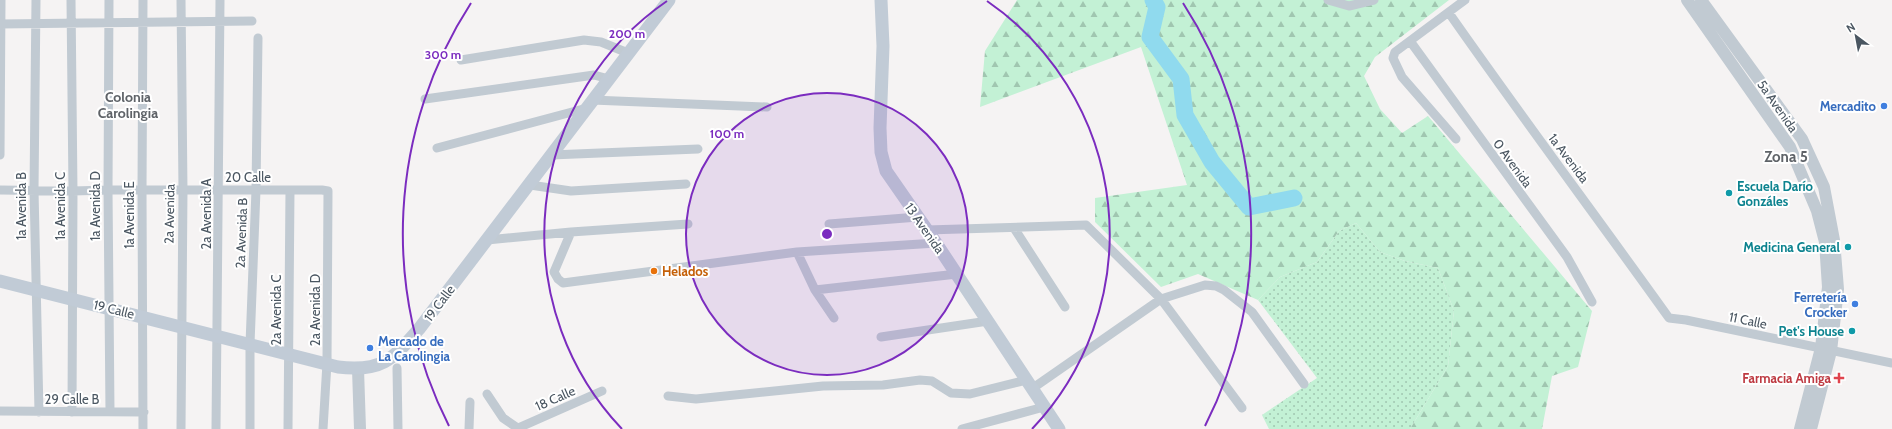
<svg xmlns="http://www.w3.org/2000/svg" width="1892" height="429" viewBox="0 0 1892 429" font-family="Cabin,sans-serif">
<style>
.green{fill:url(#green-dots)}
.forest{fill:url(#forest-firs)}
.lines{fill:none;stroke-linecap:round;stroke-linejoin:round}
.river{stroke:#90daee;stroke-width:17}
.minor{stroke:#c1cad2;stroke-width:9}
.tertiary{stroke:#c1cad2;stroke-width:12}
.secondary{stroke:#c1cbd6;stroke-width:13}
.ring{fill:none;stroke:#7b2cbf;stroke-width:2}
.shop-dot{fill:#3f7fe0;stroke:#fff;stroke-width:1.5}
.culture-dot{fill:#0f9aa8;stroke:#fff;stroke-width:1.5}
.food-dot{fill:#e8710a;stroke:#fff;stroke-width:1.5}
.health-dot{fill:#e0444e;stroke:#fff;stroke-width:1.5}
.labels{text-anchor:middle;stroke-width:4;stroke-linejoin:round;paint-order:stroke}
.street-label{font-size:13px;fill:#4a5661;stroke:#fff}
.shop-label{font-size:13px;font-weight:bold;fill:#366cbe;stroke:#fff;text-anchor:end}
.culture-label{font-size:13px;font-weight:bold;fill:#0d838f;stroke:#fff;text-anchor:end}
.food-label{font-size:13px;font-weight:bold;fill:#c56008;stroke:#fff;text-anchor:start}
.health-label{font-size:13px;font-weight:bold;fill:#be3a42;stroke:#fff;text-anchor:end}
.neighbourhood-label{font-size:14px;font-weight:bold;fill:#5f6368;stroke:#fff}
.quarter-label{font-size:15px;font-weight:bold;fill:#5f6368;stroke:#fff}
.centre{fill:#7b2cbf;stroke:#fff;stroke-width:2}
.ring-label{font-size:12px;text-anchor:middle;font-weight:bold;fill:#7b2cbf;stroke:#fff;stroke-width:4;stroke-linejoin:round;paint-order:stroke}
</style>
<defs>
<pattern id="green-dots" width="8" height="8" patternUnits="userSpaceOnUse"><rect width="8" height="8" fill="#c3f1d5"/><path d="M2 2h.1M6 6h.1" fill="none" stroke="#a0c6b0" stroke-width="1.8" stroke-linecap="round"/></pattern>
<pattern id="forest-firs" width="22" height="20" patternUnits="userSpaceOnUse"><rect width="22" height="20" fill="#c3f1d5"/><path d="M5 1l3.5 6h-7zM16 11l3.5 6h-7z" fill="#a0c6b0"/></pattern>
</defs>
<rect width="100%" height="100%" fill="#f5f3f3"/>
<!-- green -->
<path class="green" d="M 1356,223 L 1380,252 L 1405,261 L 1438,268 L 1454,311 L 1448,366 L 1410,429 L 1269,429 L 1262,415 L 1317,378 L 1258,300 L 1280,277 L 1317,262 L 1339,231 Z"/>
<!-- forest -->
<path class="forest" d="M 1017,0 L 1449,0 L 1375,57 L 1364,76 L 1380,109 L 1402,133 L 1428,116 L 1592,311 L 1578,367 L 1552,376 L 1542,429 L 1410,429 L 1448,366 L 1454,311 L 1438,268 L 1405,261 L 1380,252 L 1356,223 L 1339,231 L 1317,262 L 1280,277 L 1258,300 L 1198,274 L 1161,287 L 1095,222 L 1095,198 L 1187,185 L 1141,47 L 980,107 L 985,51 Z"/>
<g class="lines">
<!-- river -->
<path class="river" d="M 1153,0 L 1157,7 L 1150,37 L 1181,79 L 1185,115 L 1212,162 L 1249,207 L 1294,198"/>
<!-- minor -->
<path class="minor" d="M 36,0 L 34,190 L 39,412
M 71,0 L 73,191 L 72,412
M 109,0 L 108,190 L 110,412
M 1328,0 L 1349,6 L 1374,0
M 1449,13 C 1521,116 1596,216 1669,318 L 1686,320 L 1892,363
M 0,24 L 252,21
M 1410,41 L 1567,257 L 1592,302
M 461,60 L 584,40 L 601,42 L 628,53
M 425,99 L 594,75 L 609,79
M 592,100 L 767,107
M 1456,139 L 1402,77 L 1393,58 L 1395,52 L 1465,0
M 437,148 L 587,108
M 0,155 L 1,0
M 551,155 L 698,149
M 530,185 L 571,191 L 686,184
M 0,190 L 73,191 L 108,190 L 322,190 L 328,191 L 327,363 L 323,429
M 829,224 L 918,217
M 1014,228 L 1065,307
M 927,230 L 1086,225 L 1161,299 L 1242,408
M 571,232 L 554,272 L 558,279 L 563,283 L 797,252 L 936,243
M 487,240 L 571,232 L 688,224
M 797,252 L 815,290 L 834,318
M 815,290 L 957,274
M 881,337 L 988,321
M 397,368 L 398,429
M 1033,388 L 1161,299 L 1205,285 L 1216,286 L 1224,290 L 1252,312 L 1304,384
M 487,394 L 503,418 L 519,429
M 668,396 L 696,399 L 823,386 L 883,385 L 920,380 L 932,381 L 951,393 L 970,394 L 1027,380
M 0,411 L 144,412
M 518,428 L 602,391
M 143,429 L 142,190 L 143,0
M 181,429 L 183,190 L 181,0
M 216,429 L 220,0
M 250,429 L 250,344 L 256,190 L 258,38
M 288,429 L 290,190
M 469,429 L 470,402
M 962,429 L 1044,407"/>
<!-- tertiary -->
<path class="tertiary" d="M 1687,0 L 1790,147 L 1817,211 L 1825,242 L 1828,287 L 1821,348 L 1800,429
M 1701,0 L 1802,139 L 1824,187 L 1834,240 L 1838,289 L 1831,351 L 1811,429
M 358,369 L 360,429"/>
<!-- secondary -->
<path class="secondary" d="M 881,0 L 883,46 L 880,128 L 881,152 L 886,171 L 936,243 L 1059,429
M 0,281 L 338,367 C 382,372 392,360 419,329 L 669,0"/>
</g>
<!-- distance rings -->
<circle cx="827" cy="234" r="141" fill="#7b2cbf" fill-opacity=".12"/>
<g class="ring">
<circle cx="827" cy="234" r="141"/>
<path d="M622 429A283 283 0 0 1 667 1M987 1A283 283 0 0 1 1032 429"/>
<path d="M449 426A424 424 0 0 1 471 3M1183 3A424 424 0 0 1 1205 426"/>
</g>
<!-- markers -->
<g class="shop-dot">
<circle cx="1884" cy="106" r="4"/>
<circle cx="1855" cy="304" r="4"/>
<circle cx="370" cy="348" r="4"/>
</g>
<g class="culture-dot">
<circle cx="1729" cy="193" r="4"/>
<circle cx="1848" cy="247" r="4"/>
<circle cx="1852" cy="331" r="4"/>
</g>
<circle class="food-dot" cx="654" cy="271" r="4"/>
<path class="health-dot" d="M1837 372h4v4h4v4h-4v4h-4v-4h-4v-4h4z"/>
<g class="labels">
<!-- street labels -->
<g class="street-label">
<text transform="translate(1778 106) rotate(55)" y="5">5a Avenida</text>
<text transform="translate(1569 158) rotate(53)" y="5">1a Avenida</text>
<text transform="translate(1513 163) rotate(54)" y="5">0 Avenida</text>
<text x="248" y="182">20 Calle</text>
<text transform="translate(21 206) rotate(-90)" y="5">1a Avenida B</text>
<text transform="translate(60 206) rotate(-90)" y="5">1a Avenida C</text>
<text transform="translate(95 206) rotate(-90)" y="5">1a Avenida D</text>
<text transform="translate(169 214) rotate(-89)" y="5">2a Avenida</text>
<text transform="translate(206 214) rotate(-90)" y="5">2a Avenida A</text>
<text transform="translate(129 215) rotate(-90)" y="5">1a Avenida E</text>
<text transform="translate(925 228) rotate(55)" y="5">13 Avenida</text>
<text transform="translate(241 233) rotate(-88)" y="5">2a Avenida B</text>
<text transform="translate(439 303) rotate(-53)" y="5">19 Calle</text>
<text transform="translate(114 309) rotate(14)" y="5">19 Calle</text>
<text transform="translate(276 310) rotate(-90)" y="5">2a Avenida C</text>
<text transform="translate(315 310) rotate(-90)" y="5">2a Avenida D</text>
<text transform="translate(1748 320) rotate(12)" y="5">11 Calle</text>
<text transform="translate(555 398) rotate(-24)" y="5">18 Calle</text>
<text x="72" y="404">29 Calle B</text>
</g>
<!-- shop labels -->
<g class="shop-label">
<text x="1876" y="111">Mercadito</text>
<text x="1847" y="302">Ferretería<tspan x="1847" dy="15">Crocker</tspan></text>
<text x="378" y="346" text-anchor="start">Mercado de<tspan x="378" dy="15">La Carolingia</tspan></text>
</g>
<!-- culture labels -->
<g class="culture-label">
<text x="1737" y="191" text-anchor="start">Escuela Darío<tspan x="1737" dy="15">Gonzáles</tspan></text>
<text x="1840" y="252">Medicina General</text>
<text x="1844" y="336">Pet's House</text>
</g>
<!-- food labels -->
<g class="food-label">
<text x="662" y="276">Helados</text>
</g>
<!-- health labels -->
<g class="health-label">
<text x="1831" y="383">Farmacia Amiga</text>
</g>
<!-- neighbourhood labels -->
<g class="neighbourhood-label">
<text x="128" y="102">Colonia<tspan x="128" dy="16">Carolingia</tspan></text>
</g>
<!-- quarter labels -->
<g class="quarter-label">
<text x="1786" y="162">Zona 5</text>
</g>
</g>
<circle cx="827" cy="234" r="6" class="centre"/>
<g class="ring-label">
<text x="627" y="38">200 m</text>
<text x="443" y="59">300 m</text>
<text x="727" y="138">100 m</text>
</g>
<!-- north arrow -->
<g transform="translate(1856 36) rotate(328)" stroke="#ffffff" stroke-width="3" paint-order="stroke">
<path d="M0-3L7 15L0 10L-7 15Z" fill="#4a5661"/>
<text y="-6" font-size="11" font-weight="bold" text-anchor="middle" fill="#4a5661">N</text>
</g>
</svg>
